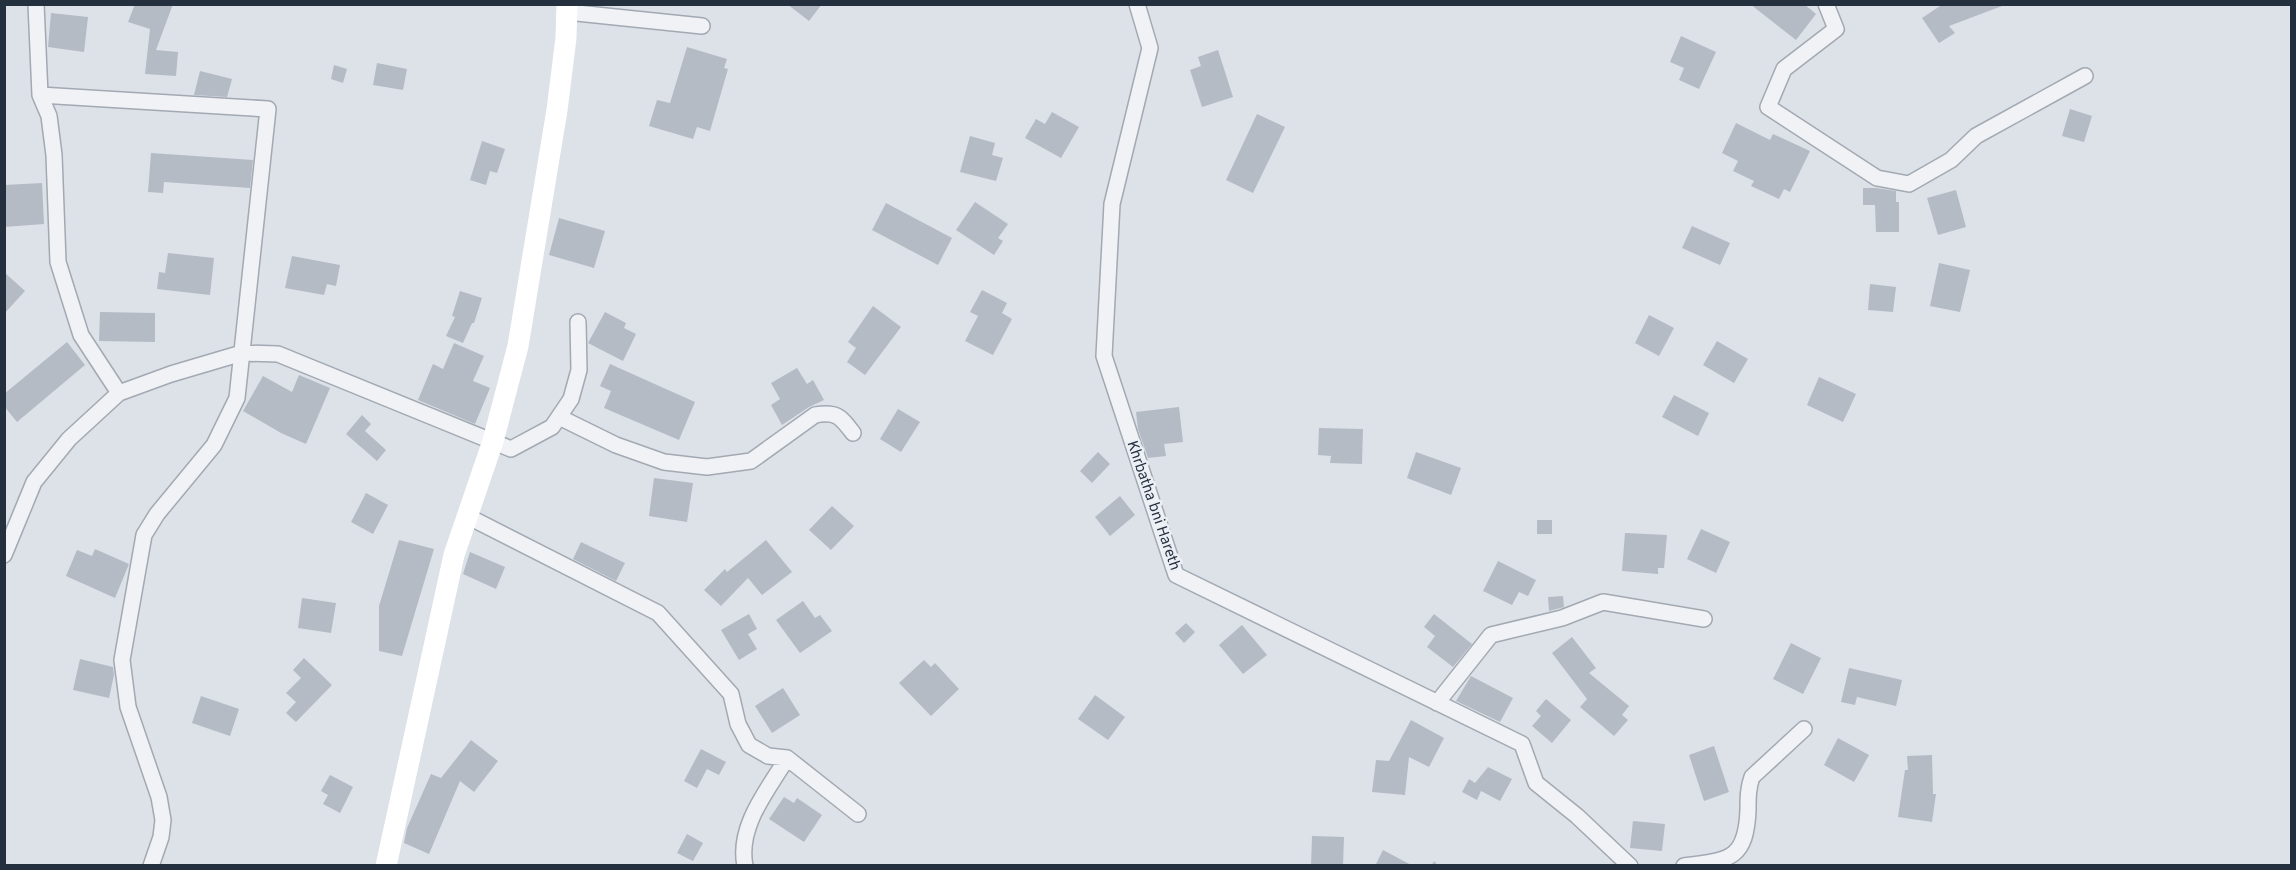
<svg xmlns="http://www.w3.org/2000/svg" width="2296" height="870" viewBox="0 0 2296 870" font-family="'Source Sans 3',sans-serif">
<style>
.building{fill:#b4bbc5}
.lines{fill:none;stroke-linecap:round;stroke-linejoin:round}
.street-casing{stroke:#a2a9b2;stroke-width:18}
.path{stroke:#bbc0c6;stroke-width:3;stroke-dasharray:4.5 4.5;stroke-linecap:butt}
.street{stroke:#f0f2f6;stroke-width:15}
.secondary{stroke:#fff;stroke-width:21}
.labels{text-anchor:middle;stroke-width:5;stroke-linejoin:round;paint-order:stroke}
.street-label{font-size:16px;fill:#25303f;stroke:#ecf0f5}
</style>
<rect width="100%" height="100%" fill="#dde2e8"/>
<!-- building -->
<path class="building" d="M 135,4 L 173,4 L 156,50 L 178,52 L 176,76 L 145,74 L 150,29 L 128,22 Z
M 787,4 L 822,4 L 809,21 Z
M 1750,4 L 1804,4 L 1816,14 L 1796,40 Z
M 1943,4 L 2002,4 L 2002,6 L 1949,26 L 1955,33 L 1939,43 L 1922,18 Z
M 51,13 L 88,17 L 84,52 L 48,47 Z
M 1681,36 L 1716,52 L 1699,89 L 1679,80 L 1684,68 L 1670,62 Z
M 687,47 L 727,59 L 724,68 L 728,69 L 710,131 L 697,127 L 693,139 L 649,126 L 657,100 L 670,103 Z
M 1218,50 L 1233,97 L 1202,107 L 1190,70 L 1201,66 L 1198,57 Z
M 377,63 L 407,69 L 403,90 L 373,85 Z
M 334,65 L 347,69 L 343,83 L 331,79 Z
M 200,71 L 232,79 L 227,97 L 194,95 Z
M 2070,109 L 2092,116 L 2084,142 L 2062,136 Z
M 1052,112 L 1079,127 L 1061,158 L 1025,138 L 1036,119 L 1045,124 Z
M 1257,114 L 1285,127 L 1253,193 L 1226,180 Z
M 1736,123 L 1770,140 L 1773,134 L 1810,151 L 1790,192 L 1784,189 L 1779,199 L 1751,186 L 1754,181 L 1733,171 L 1738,161 L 1722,153 Z
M 970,136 L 995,143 L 992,155 L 1003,158 L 996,181 L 960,172 Z
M 482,141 L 505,149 L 497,173 L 490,171 L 486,185 L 470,180 Z
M 151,153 L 253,160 L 250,188 L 164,182 L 163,193 L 148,192 Z
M 42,183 L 44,224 L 4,227 L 4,185 Z
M 1863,188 L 1876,188 L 1896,191 L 1896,202 L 1899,202 L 1899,232 L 1876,232 L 1875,205 L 1863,205 Z
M 1956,190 L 1966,227 L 1938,235 L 1927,198 Z
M 975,202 L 1008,224 L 998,238 L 1003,241 L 994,255 L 956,230 Z
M 886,203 L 952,238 L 938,265 L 872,230 Z
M 559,218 L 605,231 L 594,268 L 549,255 Z
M 1692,226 L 1730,243 L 1720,265 L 1682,248 Z
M 168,253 L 214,258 L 210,295 L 157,289 L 159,272 L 165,273 Z
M 292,256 L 340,265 L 336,286 L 327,284 L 324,295 L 285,288 Z
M 1939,263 L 1970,270 L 1960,312 L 1930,306 Z
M 4,272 L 25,291 L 4,314 Z
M 1870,284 L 1896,287 L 1893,312 L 1868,310 Z
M 982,290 L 1007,303 L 1002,313 L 1012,319 L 993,355 L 965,341 L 978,316 L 970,312 Z
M 460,291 L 482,298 L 474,323 L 472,323 L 463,343 L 446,336 L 455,317 L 452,316 Z
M 873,306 L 901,327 L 865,375 L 847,362 L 856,348 L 848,342 Z
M 100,312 L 155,313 L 155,342 L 99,341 Z
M 605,312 L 626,323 L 624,328 L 636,334 L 623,361 L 588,343 Z
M 1649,315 L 1674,328 L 1659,356 L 1635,343 Z
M 1717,341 L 1748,359 L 1734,383 L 1703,365 Z
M 67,342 L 85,365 L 17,422 L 4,406 L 4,394 Z
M 454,343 L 484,356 L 473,381 L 490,388 L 475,424 L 418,400 L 433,364 L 443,369 Z
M 610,364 L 695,402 L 679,440 L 604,408 L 611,391 L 600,386 Z
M 797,368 L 807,384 L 813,380 L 824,400 L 809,407 L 782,425 L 771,405 L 780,399 L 771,383 Z
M 299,375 L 330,388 L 306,444 L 281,433 L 243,411 L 263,376 L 292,392 Z
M 1819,377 L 1856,394 L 1843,422 L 1807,405 Z
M 1674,395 L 1709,413 L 1698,436 L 1662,417 Z
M 1179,407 L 1183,442 L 1164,444 L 1166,456 L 1148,458 L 1138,429 L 1136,412 Z
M 898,409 L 920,422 L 901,452 L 880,439 Z
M 362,415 L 371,424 L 365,431 L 386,450 L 377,461 L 346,434 Z
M 1319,428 L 1363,429 L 1362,464 L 1330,463 L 1331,456 L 1318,455 Z
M 1098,452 L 1110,464 L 1092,483 L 1080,471 Z
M 1416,452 L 1461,468 L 1451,495 L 1407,478 Z
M 654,478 L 693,483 L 687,522 L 649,516 Z
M 366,493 L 388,505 L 373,534 L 351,522 Z
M 1120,496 L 1135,515 L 1110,536 L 1095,517 Z
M 832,506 L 854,526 L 831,550 L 809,530 Z
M 1537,520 L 1552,520 L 1552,534 L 1537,534 Z
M 1701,529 L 1730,542 L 1716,573 L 1687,559 Z
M 1625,533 L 1667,535 L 1664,568 L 1658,568 L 1658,574 L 1622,571 Z
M 399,540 L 434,549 L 402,656 L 379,651 L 379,606 Z
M 766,540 L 792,572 L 762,595 L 748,578 L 721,606 L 704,590 L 725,569 L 727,572 Z
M 581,542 L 625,563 L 616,581 L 573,559 Z
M 95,549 L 129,564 L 115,598 L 66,576 L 77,550 L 92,556 Z
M 470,552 L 505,567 L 496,589 L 463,574 Z
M 1498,561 L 1536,580 L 1528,596 L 1519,592 L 1512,605 L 1483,591 Z
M 1563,596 L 1564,607 L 1549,611 L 1548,597 Z
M 302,598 L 336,603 L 331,633 L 298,628 Z
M 803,601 L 815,618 L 820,615 L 832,631 L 800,653 L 776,620 Z
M 749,614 L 757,629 L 748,634 L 757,649 L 739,660 L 721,630 Z
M 1434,614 L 1472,644 L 1453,667 L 1427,647 L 1435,636 L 1424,627 Z
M 1186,623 L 1195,632 L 1184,643 L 1175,633 Z
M 1242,625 L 1267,655 L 1243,674 L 1219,645 Z
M 1572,637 L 1596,668 L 1589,673 L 1629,706 L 1622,715 L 1628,720 L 1614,736 L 1580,707 L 1587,699 L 1552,653 Z
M 1791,643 L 1821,658 L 1803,694 L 1773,679 Z
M 304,658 L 332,685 L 296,722 L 286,713 L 296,702 L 286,693 L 301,678 L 293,670 Z
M 80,659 L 113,667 L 114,675 L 109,698 L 73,690 Z
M 924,660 L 931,667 L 935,663 L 959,689 L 931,716 L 899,683 Z
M 1849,668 L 1902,680 L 1896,706 L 1857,697 L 1855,705 L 1841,702 Z
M 1471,676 L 1513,698 L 1500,722 L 1456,701 Z
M 783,688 L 800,715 L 772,733 L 755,706 Z
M 1095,695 L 1125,717 L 1108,740 L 1078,719 Z
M 201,696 L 239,709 L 230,736 L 192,723 Z
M 1546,699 L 1571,720 L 1552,743 L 1532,726 L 1541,716 L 1536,711 Z
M 1411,720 L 1444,738 L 1429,767 L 1409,757 L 1405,795 L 1372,792 L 1376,760 L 1389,761 Z
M 1838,738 L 1869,755 L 1854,782 L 1824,765 Z
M 471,740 L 498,761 L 474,792 L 460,781 L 429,854 L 404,843 L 407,828 L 431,774 L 441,778 Z
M 1714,746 L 1729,792 L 1704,801 L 1689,755 Z
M 701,749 L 726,762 L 719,775 L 707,769 L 697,788 L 684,781 Z
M 1932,755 L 1933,794 L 1936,794 L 1932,822 L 1898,817 L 1905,770 L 1908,770 L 1907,756 Z
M 1488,767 L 1512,779 L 1500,801 L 1481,791 L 1477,800 L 1462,792 L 1469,779 L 1475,783 Z
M 330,775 L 353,787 L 340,813 L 323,804 L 328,795 L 321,791 Z
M 784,797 L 794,803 L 797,798 L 822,815 L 804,842 L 769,819 Z
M 1633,821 L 1665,824 L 1662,851 L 1630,848 Z
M 687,834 L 703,843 L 693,861 L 677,853 Z
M 1312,836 L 1344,837 L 1343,866 L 1311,866 Z
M 1383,850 L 1413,866 L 1375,866 Z"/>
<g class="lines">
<defs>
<path id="street" d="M 36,4 L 40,95 L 49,116 L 54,155 L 58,262 L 81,335 L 119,393
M 1137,4 L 1150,48 L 1112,204 L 1104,356 L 1176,575 L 1522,744 L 1536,783 L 1577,816 L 1630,866
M 1826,4 L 1836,29 L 1784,69 L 1768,107 L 1877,178 L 1909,184 L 1951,160 L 1976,136 L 2085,76
M 567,12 L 702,26
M 40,95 L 268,109 L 237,398 L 214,445 L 157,514 L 144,535 L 122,660 L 128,707 L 159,797 L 163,820 L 161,837 L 151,866
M 559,417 L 616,445 L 664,462 L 707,467 L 751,461 L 815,415 C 837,411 841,417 853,433
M 467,516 L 658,613 L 731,694 L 738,724 L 749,745 L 768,756 L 787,758 L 858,814
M 4,555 L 34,482 L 69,439 L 119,393 L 171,374 L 242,353 L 278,354 L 511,449 L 552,427 L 571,399 L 579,370 L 578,322
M 1437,703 L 1491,635 L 1562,618 L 1603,602 L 1704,619
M 745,866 C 737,826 768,790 787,758
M 1684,866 C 1728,860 1746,861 1748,810 C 1748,798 1748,788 1752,777 L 1804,729"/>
</defs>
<!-- street casing -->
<use href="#street" class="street-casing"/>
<!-- path -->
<path class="path" d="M 1433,866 L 1435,862"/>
<!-- street -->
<use href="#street" class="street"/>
<!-- secondary -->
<path class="secondary" d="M 386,866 L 454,555 L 493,441 L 518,346 L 557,110 L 566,38 L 567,4"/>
</g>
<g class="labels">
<!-- street labels -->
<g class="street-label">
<text transform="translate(1155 505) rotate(71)" y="6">Khrbatha bni Hareth</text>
</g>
</g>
<!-- border -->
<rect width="2296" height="870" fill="none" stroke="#25303f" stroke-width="12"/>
</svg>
